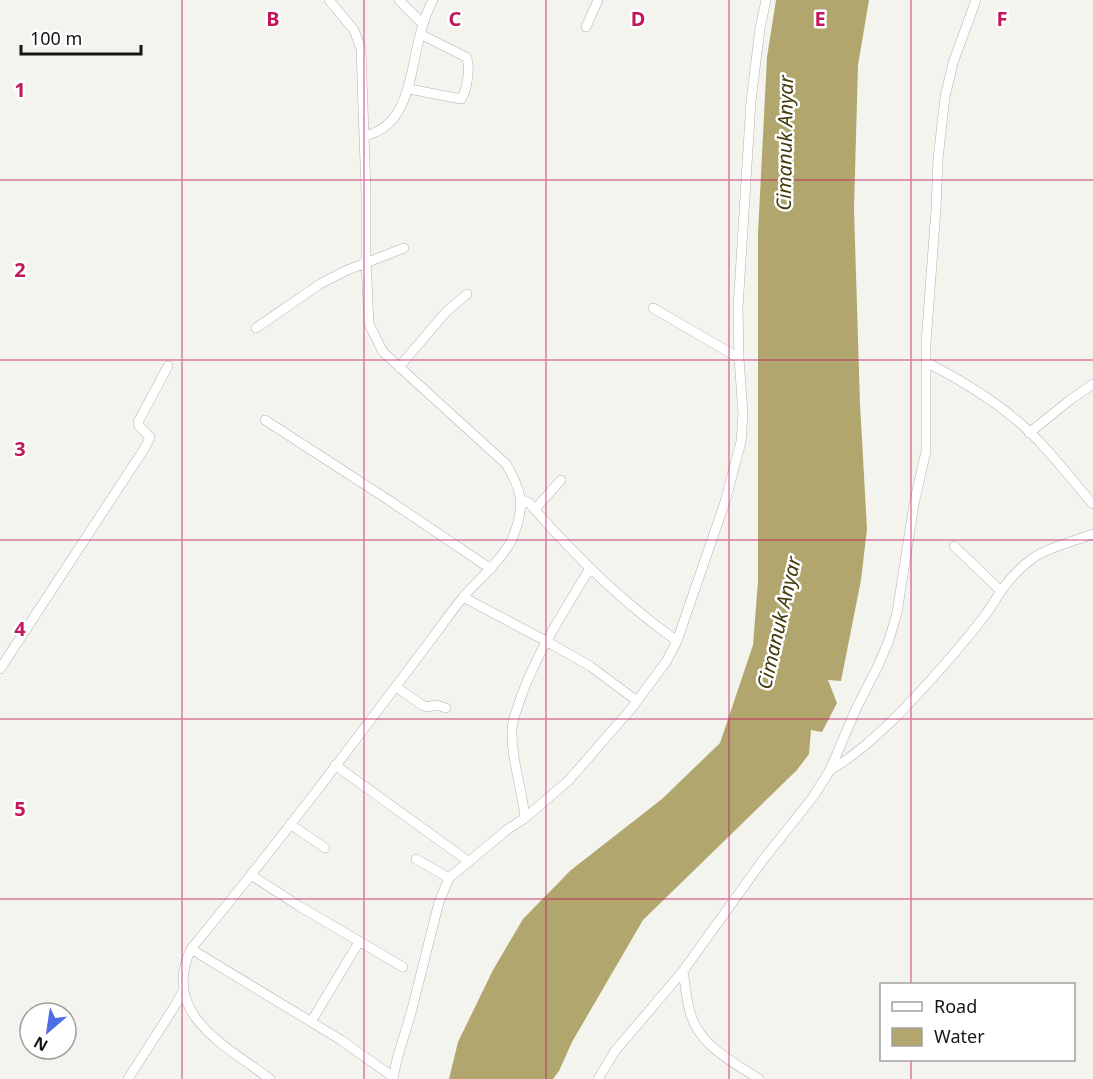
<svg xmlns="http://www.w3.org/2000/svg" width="1093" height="1079" viewBox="0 0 1093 1079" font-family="'Noto Sans',sans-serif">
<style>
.water{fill:#b1a76e}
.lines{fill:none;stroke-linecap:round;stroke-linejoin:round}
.street-casing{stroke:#b2b1ad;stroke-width:10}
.street{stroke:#fff;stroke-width:9}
.grid{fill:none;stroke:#c2185b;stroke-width:1.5;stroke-opacity:0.55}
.labels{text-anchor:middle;stroke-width:5;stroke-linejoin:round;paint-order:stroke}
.water-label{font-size:20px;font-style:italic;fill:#443c0d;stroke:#fff}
.grid-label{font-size:20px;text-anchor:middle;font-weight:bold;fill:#c2185b;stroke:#fff;stroke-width:5;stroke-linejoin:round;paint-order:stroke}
</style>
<rect width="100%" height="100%" fill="#f4f4ef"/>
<!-- water -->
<path class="water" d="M 776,0 L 869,0 L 858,65 L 854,209 L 860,404 L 867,529 L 861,580 L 841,681 L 828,680 L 837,703 L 822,732 L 811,730 L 809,754 L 797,770 L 643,920 L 572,1042 L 559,1071 L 553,1079 L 449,1079 L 458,1042 L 493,970 L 523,919 L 571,870 L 662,799 L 720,743 L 753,645 L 758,581 L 758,233 L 767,57 Z"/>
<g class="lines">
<defs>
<path id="street" d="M 399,0 L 423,24
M 586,27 L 598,0
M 409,89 L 461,99 C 467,91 471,66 466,57 L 420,34
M 364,136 C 410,127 410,71 420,35 C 423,23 427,11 433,0
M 653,308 L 739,358
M 256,328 L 320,284 L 345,271 L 404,248
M 926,362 C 957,378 988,396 1015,419 C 1043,441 1069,477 1093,504
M 399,367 L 446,312 L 467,294
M 265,420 L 387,499 L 491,569
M 1029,433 L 1070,400 L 1093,384
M 522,500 L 529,503 C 573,554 622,602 677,641 L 725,502 L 741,442 L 743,414 L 739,358 L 738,308 L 751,101 L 760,28 L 766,0
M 535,509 L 561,480
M 954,546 L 1001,591
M 463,597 L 546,641 L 590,666 L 637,701
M 0,669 L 146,446 L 150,437 L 139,426 L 138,422 L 168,366
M 396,687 L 422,705 L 427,707 L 436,705 L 446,708
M 335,765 L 468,861
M 830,770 C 855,756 875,737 895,718 C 927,685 955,654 983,618 C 990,609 995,600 1001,591 C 1010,578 1021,567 1033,558 C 1049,547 1075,541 1093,534
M 525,818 C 522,788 511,759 512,728 C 513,717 518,707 521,697 C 538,650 565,610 590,568
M 290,824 L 325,848
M 416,859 L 449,878
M 251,875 L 299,906 L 403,967
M 191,949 L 341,1040 L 393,1077
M 683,971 C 685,983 686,996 689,1008 C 697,1045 730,1060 759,1079
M 311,1022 L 359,942
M 128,1079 L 176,1004 L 183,991
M 270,1079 C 226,1046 160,1014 191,949 C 277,845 358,737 439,629 C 447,618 455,607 464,596 C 479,579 504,558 513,537 C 525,506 523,492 506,464 L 383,352 L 369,324 L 366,262 L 366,192 L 361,49 L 354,30 L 329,0
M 393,1079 L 397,1059 L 411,1013 L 439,902 L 449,878 L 508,829 L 525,818 L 569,780 L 631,709 L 666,662 L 677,641
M 598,1079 L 615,1051 L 683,971 L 763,860 L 813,797 L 830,770 L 856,709 L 878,666 L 889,640 L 897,613 L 914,504 L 926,451 L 926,343 L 936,209 L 938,159 L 945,97 L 953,63 L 976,0"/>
</defs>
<!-- street casing -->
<use href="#street" class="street-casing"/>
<!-- street -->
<use href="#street" class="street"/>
</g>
<!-- grid -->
<path class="grid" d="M 182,0 L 182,1079M 364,0 L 364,1079M 546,0 L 546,1079M 729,0 L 729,1079M 911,0 L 911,984M 0,180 L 1093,180M 0,360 L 1093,360M 0,540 L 1093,540M 0,719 L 1093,719M 0,899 L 1093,899M 911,1060 L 911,1079"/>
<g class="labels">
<!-- water labels -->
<g class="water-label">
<text transform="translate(785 143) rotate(-89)" y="7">Cimanuk Anyar</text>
<text transform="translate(779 623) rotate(-77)" y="7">Cimanuk Anyar</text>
</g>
</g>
<g class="grid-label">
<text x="273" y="26">B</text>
<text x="455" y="26">C</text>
<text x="638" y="26">D</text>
<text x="820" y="26">E</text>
<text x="1002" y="26">F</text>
<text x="20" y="97">1</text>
<text x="20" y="277">2</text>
<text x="20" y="456">3</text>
<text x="20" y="636">4</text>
<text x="20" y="816">5</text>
</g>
<!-- legend -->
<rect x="880" y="983" width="195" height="78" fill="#ffffff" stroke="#a2a1a1" stroke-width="1.5"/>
<rect x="892" y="1002" width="30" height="9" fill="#ffffff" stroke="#a2a1a1" stroke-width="1.5"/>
<text x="934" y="1013" font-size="18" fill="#161514">Road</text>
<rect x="892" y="1028" width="30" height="18" fill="#b1a76e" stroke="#a2a1a1" stroke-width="1.5"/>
<text x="934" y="1043" font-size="18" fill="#161514">Water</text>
<!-- north arrow -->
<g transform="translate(48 1031) rotate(209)"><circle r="28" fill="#ffffff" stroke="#a2a1a1" stroke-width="1.5"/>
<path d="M0-4.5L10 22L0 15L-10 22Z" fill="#506ee3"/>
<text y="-9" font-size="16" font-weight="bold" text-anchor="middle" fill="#161514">N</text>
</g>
<!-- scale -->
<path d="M21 45v9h120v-9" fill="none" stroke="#161514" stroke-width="3"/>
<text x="30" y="45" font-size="18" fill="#161514" stroke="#ffffff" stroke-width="4.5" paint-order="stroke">100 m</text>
</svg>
